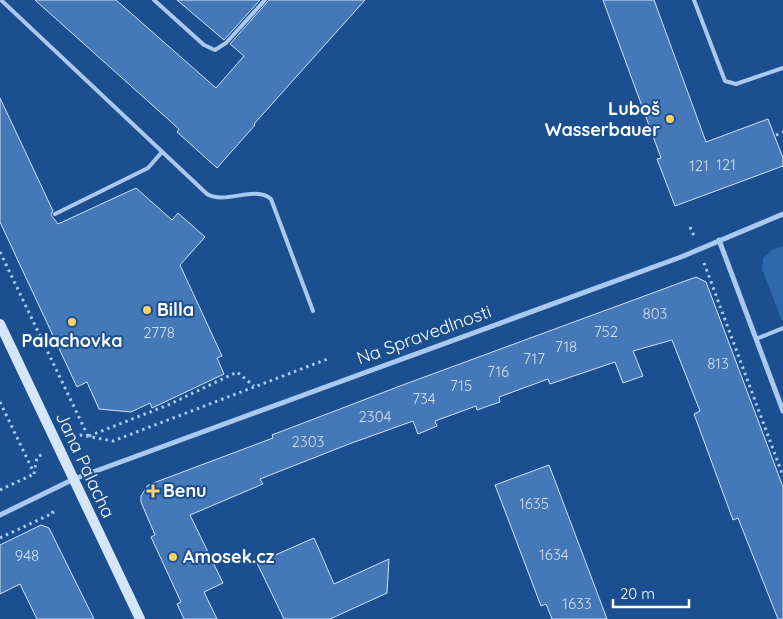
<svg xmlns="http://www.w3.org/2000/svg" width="783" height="619" viewBox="0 0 783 619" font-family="Quicksand,sans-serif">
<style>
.green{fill:#2e69ad}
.building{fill:#4478b7;stroke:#cfe3fa}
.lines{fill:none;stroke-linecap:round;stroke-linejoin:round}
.path{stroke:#a9c9ee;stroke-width:3;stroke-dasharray:2.5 4;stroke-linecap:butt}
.service{stroke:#a9c9ee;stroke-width:4}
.minor{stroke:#a9c9ee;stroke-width:5}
.secondary{stroke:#d6e6fa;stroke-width:10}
.poi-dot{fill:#ffd166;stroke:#1b4f8f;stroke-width:2}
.labels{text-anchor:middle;stroke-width:4;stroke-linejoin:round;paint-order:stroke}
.number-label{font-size:15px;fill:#d0dded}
.poi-label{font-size:18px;font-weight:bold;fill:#fff;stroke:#1b4f8f;text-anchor:start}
.street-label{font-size:18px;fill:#fff;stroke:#1b4f8f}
</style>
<rect width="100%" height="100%" fill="#1b4f8f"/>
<!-- green -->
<path class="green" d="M 783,246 L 783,320 L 782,321 L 762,269 L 763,258 L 772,250 Z"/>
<!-- building -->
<path class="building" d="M 35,0 L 116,0 L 216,88 L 244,56 L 230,44 L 269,0 L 365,0 L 254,124 L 255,125 L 217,168 L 177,132 L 179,129 Z
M 177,0 L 260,0 L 224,40 Z
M 603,0 L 654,0 L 706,142 L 768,119 L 783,158 L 783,166 L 675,206 L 657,159 L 661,158 Z
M 0,98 L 39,181 L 53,211 L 51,215 L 58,224 L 136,188 L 172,220 L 178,213 L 205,237 L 180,265 L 222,356 L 217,358 L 224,374 L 152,408 L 150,403 L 131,412 L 99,409 L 87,382 L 77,387 L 0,222 Z
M 696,277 L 706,282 L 783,487 L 783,619 L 778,619 L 738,518 L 733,520 L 694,414 L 700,411 L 672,340 L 633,351 L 643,376 L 623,383 L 615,362 L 550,384 L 548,379 L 499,397 L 500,402 L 491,405 L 477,410 L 476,406 L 435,421 L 437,426 L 418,434 L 413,421 L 349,444 L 260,479 L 263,484 L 190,515 L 223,583 L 204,592 L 217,619 L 184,619 L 177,604 L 181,602 L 151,537 L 155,535 L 141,502 L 141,496 L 148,485 L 273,438 L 272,435 L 400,386 Z
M 549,465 L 589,571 L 607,619 L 552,619 L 546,604 L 541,606 L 505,511 L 495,485 Z
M 41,525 L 49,528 L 94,619 L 37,619 L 20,584 L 0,594 L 0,545 Z
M 314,538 L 334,584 L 389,559 L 387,593 L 330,619 L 284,619 L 257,563 Z"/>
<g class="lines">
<!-- path -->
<path class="path" d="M 776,135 L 783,132
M 690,227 L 694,236
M 0,252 L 88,436
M 704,263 L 783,476
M 0,402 L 34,473
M 89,436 L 168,405 L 237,372 L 254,386
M 74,438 L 80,435 L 113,441 L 330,358
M 34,474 L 37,457 L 43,454
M 0,490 L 34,474
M 0,538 L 53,513 L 50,508"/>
<!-- service -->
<path class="service" d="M 1,0 L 207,194 C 226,205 254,185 271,199 L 313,311
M 154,0 L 204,45 L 215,50 L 226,43 L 265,0
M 694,0 L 725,81 L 736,84 L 783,68
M 55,214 L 148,168 L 162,152
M 756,339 L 783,328"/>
<!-- minor -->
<path class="minor" d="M 719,240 L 783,411
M 0,515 L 74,479 L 681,257 L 783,214"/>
<!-- secondary -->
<path class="secondary" d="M 0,324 L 140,619"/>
</g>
<!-- markers -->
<g class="poi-dot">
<circle cx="670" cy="119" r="5"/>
<circle cx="147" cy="310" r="5"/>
<circle cx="72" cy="322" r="5"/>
<path d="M150.5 483.5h5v5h5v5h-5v5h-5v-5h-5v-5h5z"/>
<circle cx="173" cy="557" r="5"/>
</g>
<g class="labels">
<!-- number labels -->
<g class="number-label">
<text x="726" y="170">121</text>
<text x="699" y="171">121</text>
<text x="655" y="319">803</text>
<text x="606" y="337">752</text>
<text x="159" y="338">2778</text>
<text x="566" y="352">718</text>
<text x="534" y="364">717</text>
<text x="718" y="369">813</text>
<text x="498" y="377">716</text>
<text x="461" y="391">715</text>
<text x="424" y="404">734</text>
<text x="375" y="422">2304</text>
<text x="308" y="447">2303</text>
<text x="534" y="509">1635</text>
<text x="554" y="560">1634</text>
<text x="27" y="561">948</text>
<text x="577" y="609">1633</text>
</g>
<!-- poi labels -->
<g class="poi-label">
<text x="660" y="115" text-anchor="end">Luboš<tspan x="660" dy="21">Wasserbauer</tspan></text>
<text x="157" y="316">Billa</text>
<text x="72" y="347" text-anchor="middle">Palachovka</text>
<text x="163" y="497">Benu</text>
<text x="183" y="563">Amosek.cz</text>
</g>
<!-- street labels -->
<g class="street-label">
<text transform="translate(424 335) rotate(-20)" y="6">Na Spravedlnosti</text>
<text transform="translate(85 465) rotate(65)" y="6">Jana Palacha</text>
</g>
</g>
<!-- scale -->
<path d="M613 599v8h76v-8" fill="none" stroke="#ffffff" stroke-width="2.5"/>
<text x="620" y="599" font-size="15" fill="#ffffff" stroke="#1b4f8f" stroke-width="4" paint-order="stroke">20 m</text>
</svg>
